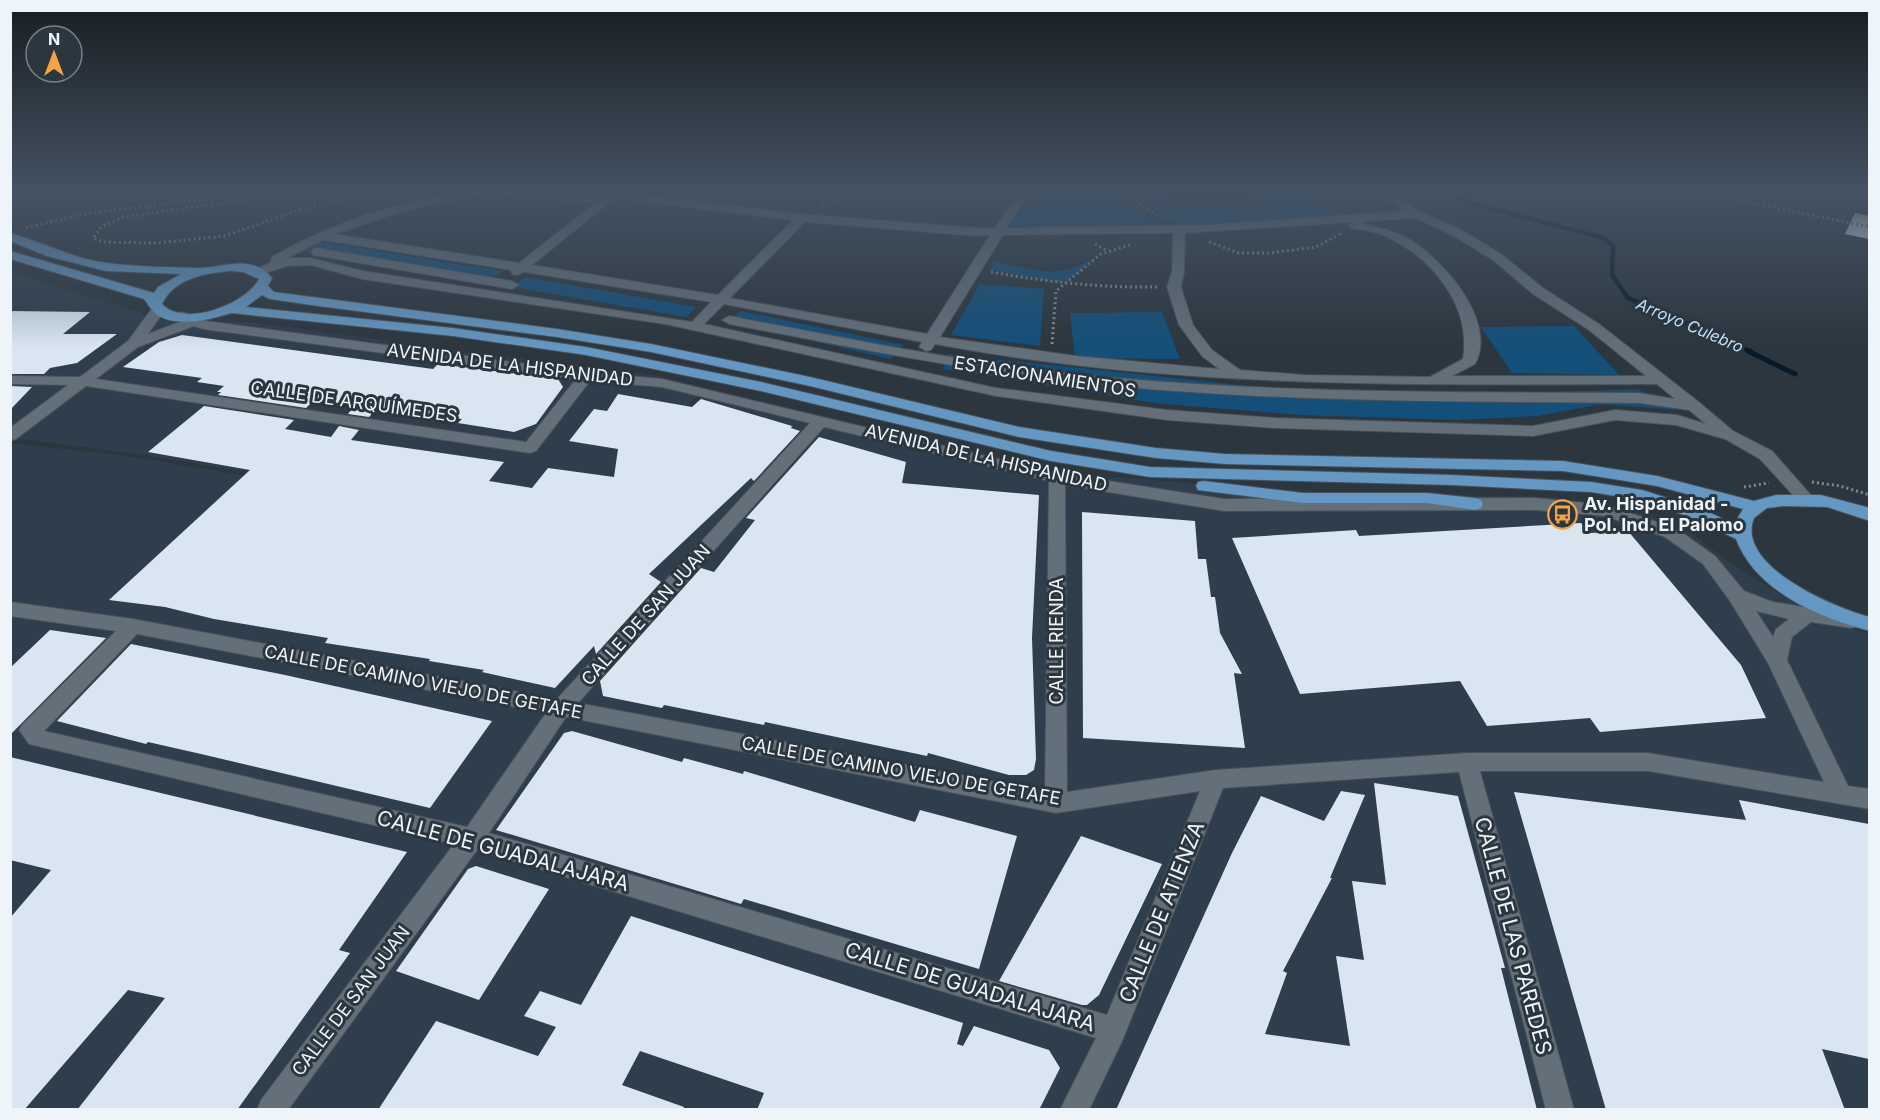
<svg xmlns="http://www.w3.org/2000/svg" width="1880" height="1120" viewBox="0 0 1880 1120" font-family="Inter,sans-serif">
<style>
.built{fill:#2f3e4c}
.green{fill:#144f7a}
.water{fill:#061a2b}
.lines{fill:none;stroke-linecap:round;stroke-linejoin:round}
.stream-far1{stroke:#061a2b;stroke-width:4.5}
.stream{stroke:#061a2b;stroke-width:5}
.building{fill:#d9e6f2}
.street-casing{stroke:#485158;stroke-width:2}
.primary-casing{stroke:#485158;stroke-width:2}
.path{stroke:#818a91;stroke-width:3;stroke-dasharray:2 3;stroke-linecap:butt}
.street{fill:#636f79;fill-rule:evenodd}
.primary{fill:#6497c1;fill-rule:evenodd}
.labels{text-anchor:middle;stroke-width:6;stroke-linejoin:round;paint-order:stroke}
.far-water-label{font-size:16px;font-style:italic;fill:#bfe0fe;stroke:#2b363e}
.street-label{font-size:18px;fill:#edf4fa;stroke:#2b363e}
.poi-label{font-size:18px;font-weight:bold;fill:#edf4fa;stroke:#2b363e;text-anchor:start}
.near-street-label{font-size:21px;fill:#edf4fa;stroke:#2b363e}
</style>
<rect width="100%" height="100%" fill="#2b363e"/>
<!-- built -->
<path class="built" d="M 11,272 L 167,321 L 246,322 L 659,376 L 707,388 L 576,504 L 353,490 L 146,455 L 11,438 Z
M 710,389 L 1067,473 L 1292,491 L 1547,497 L 1639,510 L 1690,533 L 1728,561 L 1785,597 L 1858,631 L 1869,633 L 1869,1109 L 11,1110 L 10,446 L 14,443 L 139,458 L 350,493 L 578,504 Z"/>
<!-- green -->
<path class="green" d="M 1032,192 L 1115,192 L 1162,228 L 1007,229 L 1027,203 Z
M 1127,192 L 1149,192 L 1178,202 L 1219,206 L 1252,203 L 1265,194 L 1264,192 L 1302,192 L 1329,206 L 1331,213 L 1327,217 L 1188,228 C 1168,220 1141,207 1127,192 Z
M 322,242 L 503,271 L 488,281 L 305,251 Z
M 1097,257 L 1074,276 L 1061,283 L 989,270 L 994,261 C 1038,270 1055,281 1097,257 Z
M 525,277 L 696,307 L 686,317 L 513,287 Z
M 980,284 L 1044,289 L 1040,346 L 951,335 Z
M 740,311 L 904,345 L 891,359 L 729,322 Z
M 1162,312 L 1180,359 L 1075,358 L 1070,313 Z
M 1574,326 L 1619,375 L 1512,373 L 1481,327 Z
M 947,354 L 1304,392 L 1555,392 L 1637,389 L 1680,410 L 1601,404 L 1538,416 L 1458,420 L 1299,415 L 1154,403 L 943,369 Z"/>
<!-- water -->
<path class="water" d="M 1156,192 L 1251,192 C 1233,209 1177,201 1156,192 Z"/>
<g class="lines">
<!-- stream-far1 -->
<path class="stream-far1" d="M 1457,192 L 1460,199 L 1478,205 L 1604,238 L 1613,246 L 1612,275 L 1628,298 L 1752,352"/>
<!-- stream -->
<path class="stream" d="M 1748,351 L 1795,374"/>
</g>
<!-- building -->
<path class="building" d="M 1855,213 L 1869,216 L 1869,239 L 1845,234 Z
M 10,311 L 90,312 L 63,334 L 117,334 L 77,363 L 50,368 L 44,374 L 10,374 Z
M 182,335 L 433,369 L 438,364 L 558,379 L 563,387 L 536,424 L 514,432 L 458,423 L 462,419 L 376,409 L 369,417 L 348,414 L 355,405 L 314,400 L 306,408 L 218,395 L 221,392 L 217,392 L 224,386 L 197,382 L 202,378 L 123,367 L 159,342 Z
M 10,386 L 32,387 L 10,410 Z
M 618,394 L 692,407 L 701,399 L 792,426 L 791,428 L 800,431 L 754,481 L 751,478 L 649,574 L 661,582 L 596,654 L 594,646 L 555,688 L 482,672 L 484,670 L 429,661 L 430,659 L 325,643 L 328,638 L 214,619 L 165,607 L 109,600 L 250,470 L 148,452 L 204,406 L 294,420 L 285,429 L 331,437 L 339,426 L 359,430 L 351,440 L 504,462 L 489,481 L 532,488 L 548,468 L 614,477 L 618,449 L 569,441 L 594,409 L 607,411 Z
M 819,437 L 906,462 L 902,483 L 1039,495 L 1032,638 L 1036,759 L 1034,770 L 1026,775 L 1009,775 L 928,753 L 927,756 L 765,722 L 764,725 L 664,705 L 662,708 L 603,696 L 600,681 L 701,568 L 714,572 L 755,520 L 746,518 Z
M 1082,512 L 1195,521 L 1198,559 L 1206,559 L 1211,597 L 1215,597 L 1220,633 L 1242,674 L 1234,673 L 1245,748 L 1083,738 Z
M 1581,523 L 1590,533 L 1628,531 L 1741,665 L 1766,718 L 1600,732 L 1590,718 L 1487,726 L 1460,681 L 1300,694 L 1232,538 L 1356,530 L 1359,536 Z
M 50,630 L 106,638 L 10,735 L 10,668 Z
M 131,644 L 285,675 L 492,721 L 430,808 L 201,754 L 148,742 L 146,744 L 57,721 Z
M 572,731 L 682,762 L 684,758 L 743,774 L 744,771 L 915,822 L 920,810 L 1017,836 L 979,969 L 744,899 L 741,904 L 496,830 L 564,733 Z
M 10,757 L 407,852 L 339,950 L 350,953 L 237,1110 L 77,1110 L 165,998 L 128,990 L 24,1110 L 10,1110 L 10,918 L 51,870 L 10,860 Z
M 1374,783 L 1458,796 L 1505,968 L 1501,968 L 1537,1110 L 1116,1110 L 1232,853 L 1261,796 L 1324,821 L 1341,791 L 1365,795 L 1330,878 L 1332,878 L 1283,971 L 1287,973 L 1265,1034 L 1350,1046 L 1336,956 L 1364,960 L 1352,881 L 1386,885 Z
M 1514,792 L 1746,820 L 1739,800 L 1869,824 L 1869,1059 L 1822,1049 L 1845,1110 L 1606,1110 Z
M 1081,836 L 1162,864 L 1099,995 L 1087,1005 L 1082,1005 L 999,981 Z
M 476,866 L 549,889 L 479,1000 L 396,971 L 468,869 Z
M 631,916 L 963,1023 L 957,1044 L 963,1046 L 974,1026 L 1049,1050 L 1060,1068 L 1039,1110 L 757,1110 L 764,1093 L 640,1051 L 622,1085 L 684,1107 L 683,1110 L 378,1110 L 436,1021 L 538,1056 L 556,1027 L 524,1016 L 540,991 L 581,1005 Z"/>
<g class="lines">
<defs>
<path id="street" d="M 461,192 L 484,192 L 478,195 L 403,211 L 335,234 L 519,263 L 603,197 L 594,196 L 597,199 L 591,202 L 520,198 L 496,194 L 495,192 L 575,195 L 573,192 L 621,192 L 802,214 L 977,228 L 995,228 L 1019,192 L 1030,192 L 1007,228 L 1205,225 L 1405,211 L 1376,192 L 1389,192 L 1421,212 L 1460,229 L 1501,254 L 1543,288 L 1599,324 L 1700,403 L 1733,431 L 1772,451 L 1817,502 L 1815,506 L 1803,506 L 1760,459 L 1725,439 L 1676,425 L 1615,420 L 1533,436 L 1275,428 L 1167,420 L 996,396 L 665,324 L 362,279 L 311,265 L 287,266 L 259,275 L 253,271 L 271,262 L 272,257 C 331,223 394,203 461,192 ZM 615,198 L 793,220 L 718,295 L 532,265 ZM 1415,218 L 1452,235 L 1493,260 L 1533,294 L 1589,330 L 1646,376 L 1452,376 L 1475,364 C 1499,321 1440,255 1405,237 C 1389,229 1373,226 1357,222 ZM 805,222 L 977,236 L 990,235 L 927,334 L 730,298 ZM 1352,222 L 1349,225 L 1351,228 C 1361,230 1373,231 1383,235 C 1431,256 1472,305 1463,359 L 1430,377 L 1304,375 L 1240,370 L 1212,350 L 1193,325 L 1181,287 L 1184,272 L 1185,233 ZM 1173,233 L 1172,272 L 1167,287 L 1179,325 L 1202,356 L 1219,369 L 1076,356 L 940,337 L 1003,235 ZM 323,240 L 511,270 L 512,274 L 517,275 L 524,272 L 711,302 L 692,322 L 363,271 L 311,258 L 288,258 ZM 724,304 L 922,342 L 919,347 L 926,351 L 931,350 L 935,344 C 1173,389 1416,385 1657,384 L 1675,399 L 1639,393 C 1437,392 1234,394 1033,369 C 931,356 830,335 729,316 L 722,320 L 729,324 C 830,343 931,364 1033,377 C 1234,403 1437,401 1639,403 L 1689,410 L 1706,424 L 1677,415 L 1615,410 L 1533,426 L 1275,418 L 1167,410 L 996,388 L 704,324 Z
M 317,248 L 512,281 L 519,285 L 512,289 L 313,255 L 311,252 L 313,249 Z
M 158,306 L 165,310 L 148,334 L 182,321 L 173,316 L 180,312 L 203,317 L 206,321 L 586,372 L 662,379 L 1057,473 L 1224,499 L 1535,498 L 1607,505 L 1677,529 L 1715,556 L 1744,591 L 1773,602 L 1858,616 L 1861,621 L 1858,626 L 1851,628 L 1811,622 L 1792,637 L 1787,660 L 1848,786 L 1870,789 L 1870,809 L 1648,771 L 1480,771 L 1574,1110 L 1546,1110 L 1459,772 L 1223,788 L 1123,1039 L 1089,1110 L 1060,1110 L 1096,1038 L 477,850 L 288,1110 L 257,1110 L 261,1100 L 454,844 L 29,744 L 19,730 L 23,724 L 116,631 L 10,616 L 10,602 L 133,619 L 557,699 L 810,423 L 662,387 L 590,381 L 536,451 L 530,453 L 86,386 L 16,439 L 10,441 L 10,428 L 68,385 L 10,384 L 10,376 L 80,377 L 128,341 L 153,307 ZM 194,326 L 203,329 L 576,379 L 526,442 L 96,379 L 138,347 ZM 824,427 L 1049,481 L 1045,791 L 578,703 ZM 1065,485 L 1224,511 L 1535,510 L 1605,516 L 1665,537 L 1703,564 L 1730,601 L 1768,663 L 1824,782 L 1648,753 L 1467,753 L 1216,770 L 1067,792 ZM 1756,611 L 1789,619 L 1776,629 L 1773,637 ZM 137,634 L 546,713 L 467,827 L 44,731 ZM 566,717 L 1056,813 L 1200,791 L 1107,1015 L 489,833 Z"/>
<path id="primary" d="M 10,233 C 43,242 73,259 107,263 C 137,267 169,267 199,268 C 223,268 251,253 272,278 L 268,286 L 274,292 L 557,329 L 651,344 L 810,377 L 1019,427 L 1156,448 L 1225,454 L 1563,461 L 1657,476 L 1754,501 L 1776,495 L 1821,495 L 1870,508 L 1870,521 L 1827,507 L 1783,506 L 1767,508 L 1754,518 C 1735,566 1835,608 1870,617 L 1870,631 C 1819,617 1756,592 1736,539 L 1690,517 L 1634,499 L 1591,492 L 1452,485 L 1150,477 L 1051,461 L 761,391 L 586,355 L 453,336 L 231,313 C 211,320 174,328 156,314 C 151,310 148,304 144,299 L 10,259 L 10,251 L 154,293 L 158,287 L 181,274 L 106,271 L 47,256 L 10,241 ZM 230,271 L 243,272 L 259,279 C 246,304 184,328 162,304 C 174,279 204,273 230,271 ZM 262,295 L 270,299 L 311,305 L 557,337 L 651,352 L 810,386 L 1019,437 L 1156,458 L 1225,464 L 1563,471 L 1657,486 L 1743,509 L 1734,524 L 1702,509 L 1642,490 L 1591,482 L 1452,475 L 1150,467 L 1051,451 L 761,382 L 586,347 L 453,328 L 246,307 Z
M 1204,481 L 1303,493 L 1427,493 L 1475,498 L 1481,500 L 1483,504 L 1481,508 L 1475,510 L 1427,503 L 1303,503 L 1198,490 L 1196,486 L 1198,482 Z"/>
</defs>
<!-- street casing -->
<use href="#street" class="street-casing"/>
<!-- primary casing -->
<use href="#primary" class="primary-casing"/>
<!-- path -->
<path class="path" d="M 302,192 L 124,217 L 101,227 L 93,238 L 103,242 L 157,243 L 224,236 L 300,210 L 372,192
M 990,192 L 1007,194
M 1123,192 L 1157,216
M 1308,192 L 1337,206
M 1853,192 L 1870,199
M 1724,197 L 1870,227
M 822,206 L 864,192
M 26,228 L 83,214 L 259,192
M 1209,242 L 1239,253 L 1270,253 L 1316,247 L 1340,234 L 1339,231
M 1095,244 L 1108,251
M 991,272 C 1047,282 1102,288 1159,287
M 1052,344 L 1056,291 L 1101,254 L 1130,245
M 1870,376 L 1870,384
M 1812,482 L 1840,486 L 1870,495
M 1744,487 L 1769,483"/>
<!-- street -->
<use href="#street" class="street"/>
<!-- primary -->
<use href="#primary" class="primary"/>
</g>
<!-- sky -->
<linearGradient id="sky" x2="0" y2="1"><stop stop-color="#181e22"/><stop offset="0.55" stop-color="#445263"/><stop offset="1" stop-color="#445263" stop-opacity="0"/></linearGradient>
<rect width="1880" height="348" fill="url(#sky)"/>
<!-- icons -->
<defs>
<symbol id="bus-ring" viewBox="-11 -11 22 22"><circle r="9.5" fill="#2b363e" stroke="#f6a246" stroke-width="1.5"/><path d="M-5-6H5V4H4V6H2V4H-2V6H-4V4H-5ZM-3.5-4V0h7V-4ZM-3.5 1.2v1.5H-2V1.2ZM2 1.2v1.5H3.5V1.2Z" fill="#f6a246"/></symbol>
</defs>
<g fill-rule="evenodd">
<use href="#bus-ring" x="1546" y="498" width="33" height="33"/>
</g>
<g class="labels">
<!-- far-water labels -->
<g class="far-water-label">
<text transform="translate(1690 325) rotate(23)" y="6">Arroyo Culebro</text>
</g>
<!-- street labels -->
<g class="street-label">
<text transform="translate(510 365) rotate(7)" y="6">AVENIDA DE LA HISPANIDAD</text>
<text transform="translate(1045 377) rotate(9)" y="6">ESTACIONAMIENTOS</text>
<text transform="translate(354 402) rotate(8)" y="6">CALLE DE ARQUÍMEDES</text>
<text transform="translate(986 458) rotate(13)" y="6">AVENIDA DE LA HISPANIDAD</text>
<text transform="translate(646 615) rotate(-48)" y="6">CALLE DE SAN JUAN</text>
<text transform="translate(1057 641) rotate(-90)" y="6">CALLE RIENDA</text>
<text transform="translate(423 682) rotate(11)" y="6">CALLE DE CAMINO VIEJO DE GETAFE</text>
<text transform="translate(901 771) rotate(10)" y="6">CALLE DE CAMINO VIEJO DE GETAFE</text>
<text transform="translate(351 1001) rotate(-53)" y="6">CALLE DE SAN JUAN</text>
</g>
<!-- poi labels -->
<g class="poi-label">
<text x="1584" y="510">Av. Hispanidad -<tspan x="1584" dy="21">Pol. Ind. El Palomo</tspan></text>
</g>
<!-- near-street labels -->
<g class="near-street-label">
<text transform="translate(503 851) rotate(15)" y="7">CALLE DE GUADALAJARA</text>
<text transform="translate(1162 912) rotate(-68)" y="7">CALLE DE ATIENZA</text>
<text transform="translate(1513 936) rotate(75)" y="7">CALLE DE LAS PAREDES</text>
<text transform="translate(970 987) rotate(17)" y="7">CALLE DE GUADALAJARA</text>
</g>
</g>
<!-- border -->
<rect width="1880" height="1120" fill="none" stroke="#edf4fa" stroke-width="24"/>
<!-- north arrow -->
<g transform="translate(54 54)"><circle r="28" fill="#2b363e" stroke="#798289" stroke-width="1.5"/>
<path d="M0-4.5L10 22L0 15L-10 22Z" fill="#f6a246"/>
<text y="-9" font-size="16" font-weight="bold" text-anchor="middle" fill="#edf4fa">N</text>
</g>
</svg>
